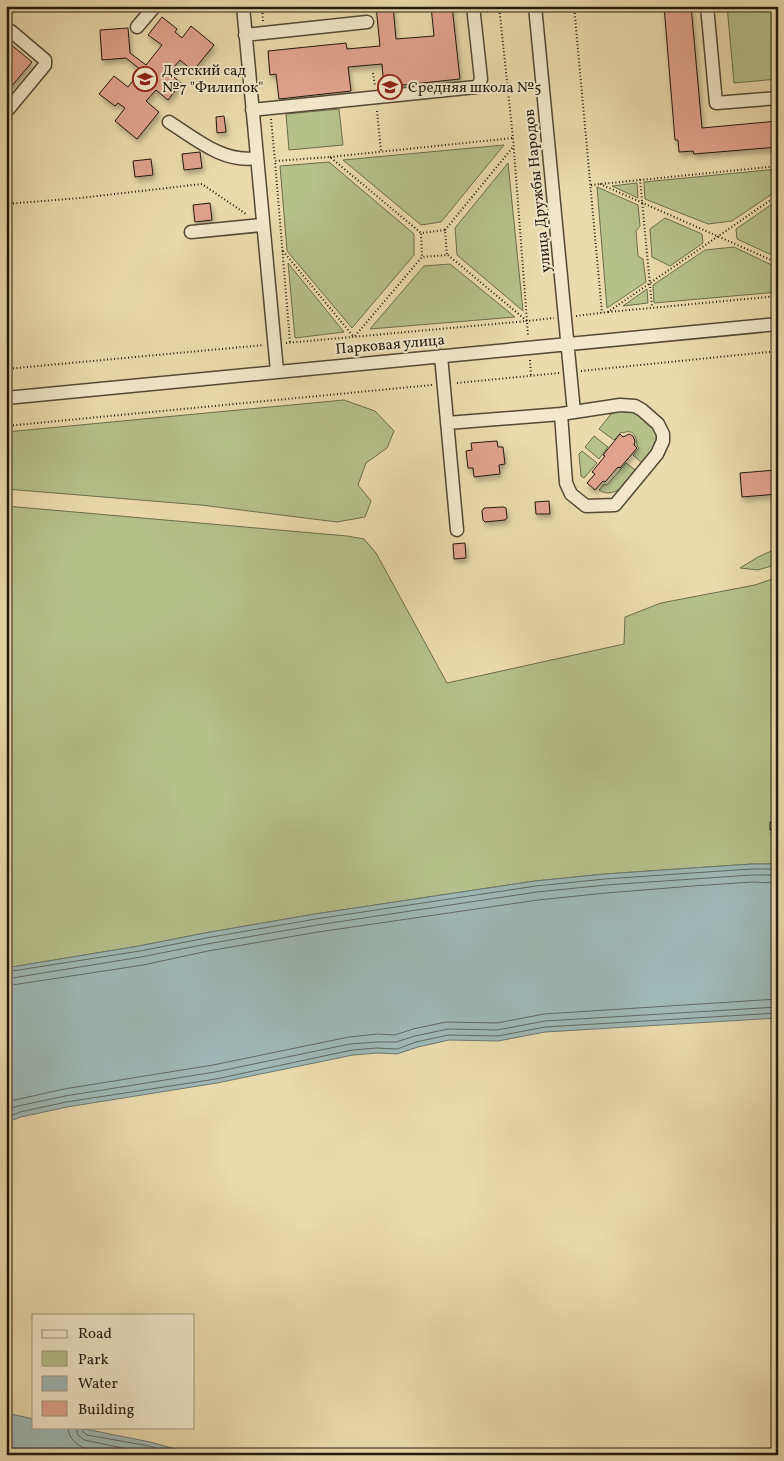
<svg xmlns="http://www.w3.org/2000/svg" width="784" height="1461" viewBox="0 0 784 1461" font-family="Vollkorn,serif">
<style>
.green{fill:#b5c08b;stroke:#6c6c4d}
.water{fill:#9eb8b6;stroke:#6c7873}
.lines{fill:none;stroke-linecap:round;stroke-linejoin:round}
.shore{stroke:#606862;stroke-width:1}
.building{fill:#e0a28d;stroke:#22190f;filter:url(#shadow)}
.minor-casing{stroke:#544936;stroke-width:15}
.path{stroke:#22190f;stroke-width:2;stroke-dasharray:1 2.5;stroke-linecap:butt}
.minor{stroke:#f2e7ca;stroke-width:12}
.labels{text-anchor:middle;stroke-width:4;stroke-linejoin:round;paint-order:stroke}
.poi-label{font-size:15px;fill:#22190f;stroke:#f2e7ca;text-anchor:start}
.street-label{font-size:15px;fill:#22190f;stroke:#f2e7ca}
</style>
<defs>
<filter id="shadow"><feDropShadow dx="2" dy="4" stdDeviation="2.5" flood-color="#0004"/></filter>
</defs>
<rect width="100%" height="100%" fill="#ebdaad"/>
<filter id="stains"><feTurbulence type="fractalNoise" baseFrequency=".004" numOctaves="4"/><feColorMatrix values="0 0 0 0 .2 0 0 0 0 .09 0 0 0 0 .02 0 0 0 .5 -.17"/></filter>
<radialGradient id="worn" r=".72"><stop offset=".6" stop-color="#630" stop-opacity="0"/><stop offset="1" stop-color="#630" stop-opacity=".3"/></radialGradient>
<!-- green -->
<path class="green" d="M 727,6 L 778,6 L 778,79 L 734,83 Z
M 339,109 L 343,145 L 289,150 L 286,114 Z
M 504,145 L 441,222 L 421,225 L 343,160 Z
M 329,162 L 414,234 L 414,255 L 352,328 L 287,251 L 280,166 Z
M 508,163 L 523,311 L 457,255 L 455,228 Z
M 778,169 L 778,190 L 732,221 L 708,224 L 645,199 L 644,182 Z
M 637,183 L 638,198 L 612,186 Z
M 597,187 L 638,205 L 640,226 L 636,231 L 638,256 L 643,259 L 646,282 L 607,308 Z
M 778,200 L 778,258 L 737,239 L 736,229 Z
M 665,218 L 702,234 L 703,243 L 670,266 L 652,257 L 650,229 Z
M 734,247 L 778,268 L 778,292 L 654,303 L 653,285 L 705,250 Z
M 288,263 L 344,332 L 295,338 Z
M 450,264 L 515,317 L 370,329 L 424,266 Z
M 647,289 L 648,303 L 623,306 Z
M 344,400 L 375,411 L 394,431 L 387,448 L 366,463 L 358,485 L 371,501 L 365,517 L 337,522 L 201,505 L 6,489 L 6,432 Z
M 617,411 L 634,412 L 642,417 L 656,430 L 658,441 L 644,465 L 633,455 L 639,448 L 637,446 C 637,438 634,428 623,433 L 621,432 L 614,440 L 599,429 L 611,414 Z
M 594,436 L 608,447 L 599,459 L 585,447 Z
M 582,451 L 597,463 L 584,478 L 581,476 L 579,454 Z
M 626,463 L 638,472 C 629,482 614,500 599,490 L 604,484 L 607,485 Z
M 6,506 L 347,536 L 364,539 L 376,553 L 447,683 L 624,644 L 625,617 L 661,603 L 755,585 L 778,577 L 778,864 L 752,864 L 692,868 L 605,874 L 535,881 L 315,914 L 205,933 L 139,946 L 6,968 Z
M 778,548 L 778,564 L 758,570 L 740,568 L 758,557 Z"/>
<!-- water -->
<path class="water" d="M 752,864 L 778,864 L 778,1018 L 545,1032 L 498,1041 L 449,1040 L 418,1047 L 397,1054 L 378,1053 L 353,1055 L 217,1083 L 67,1107 L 21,1117 L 10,1121 L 6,1131 L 6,968 L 139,946 L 205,933 L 315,914 L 535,881 L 605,874 Z
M 6,1413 L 34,1419 L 34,1427 L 75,1427 L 150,1442 L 198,1455 L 6,1455 Z"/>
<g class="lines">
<!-- shore -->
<path class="shore" d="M 6,972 L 140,951 L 206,938 L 316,919 L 536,886 L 605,879 L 692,873 L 752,869 L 778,869
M 6,979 L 141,957 L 207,944 L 317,925 L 537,892 L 606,885 L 693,879 L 752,875 L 778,875
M 6,986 L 143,965 L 208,951 L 318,932 L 538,900 L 606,893 L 693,886 L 752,882 L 778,883
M 6,1102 L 64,1089 L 213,1065 L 349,1037 L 377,1034 L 395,1035 L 413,1029 L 446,1022 L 497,1023 L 544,1014 L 778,999
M 6,1110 L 18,1106 L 65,1096 L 215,1072 L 350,1044 L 377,1042 L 396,1042 L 415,1036 L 448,1029 L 497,1030 L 545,1021 L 778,1007
M 6,1118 L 20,1112 L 66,1102 L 216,1079 L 352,1050 L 377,1048 L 397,1049 L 416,1042 L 448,1035 L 498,1036 L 545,1027 L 778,1013
M 68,1427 C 69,1452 101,1451 119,1455
M 76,1427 L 78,1435 L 84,1440 L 156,1455
M 82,1427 L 83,1432 L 87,1435 L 149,1446 L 179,1455"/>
</g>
<!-- building -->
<path class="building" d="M 376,6 L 393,6 L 396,39 L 434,36 L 431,6 L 452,6 L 460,79 L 384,87 L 382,64 L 348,67 L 351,91 L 279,99 L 276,74 L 270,75 L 268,51 L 346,43 L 347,49 L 380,46 Z
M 664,6 L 691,6 L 702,128 L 778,121 L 778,147 L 694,154 L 693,151 L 679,152 L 678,140 L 675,140 Z
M 162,17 L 177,29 L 175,32 L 182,38 L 191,26 L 214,45 L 193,71 L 180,60 L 169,73 L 181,83 L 168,100 L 156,90 L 146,101 L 159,112 L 137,139 L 115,121 L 125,108 L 118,103 L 115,106 L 99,94 L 114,76 L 128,87 L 141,70 L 126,58 L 102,60 L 100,30 L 128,28 L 130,53 L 146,65 L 162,45 L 148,35 Z
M 9,43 L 32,62 L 10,88 L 6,85 L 6,47 Z
M 224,116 L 226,132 L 217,133 L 216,117 Z
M 200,152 L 202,168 L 184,170 L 182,154 Z
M 151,159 L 153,175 L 135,177 L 133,161 Z
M 210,203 L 212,220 L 195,222 L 193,205 Z
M 620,434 L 623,437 L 629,434 L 633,436 L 635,441 L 634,445 L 637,448 L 620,468 L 618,467 L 605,482 L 603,481 L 595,490 L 587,483 L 595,474 L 592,472 L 605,456 L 603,455 Z
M 497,441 L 498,447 L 503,447 L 505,464 L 499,465 L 500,474 L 474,477 L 473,468 L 468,468 L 466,451 L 472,450 L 471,443 Z
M 776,470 L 778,494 L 742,497 L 740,473 Z
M 549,501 L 550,514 L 536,514 L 535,502 Z
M 503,507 L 506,508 L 507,518 L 505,520 L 485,522 L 483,520 L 482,511 L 484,508 Z
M 465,543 L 466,558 L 454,559 L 453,544 Z
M 770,822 L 778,822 L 778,833 L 773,833 L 773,829 L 770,830 Z"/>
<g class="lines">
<defs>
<path id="minor" d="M 243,6 L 277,371
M 535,6 L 574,412
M 707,6 L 716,103 L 778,98
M 137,27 L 155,6
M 6,28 L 12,32 L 45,60 L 45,65 L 6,112
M 245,35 L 367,22
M 252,110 L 476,87 L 479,84 L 481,79 L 473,6
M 169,122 C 196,139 223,163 256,158
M 191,232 L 262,225
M 441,356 L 457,530
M 6,398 L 778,324
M 447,423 L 561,414 L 620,405 L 635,406 L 642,410 L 658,424 L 663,434 L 663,441 L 657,454 L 615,505 L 586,506 L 571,494 L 566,483 L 561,414"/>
</defs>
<!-- minor casing -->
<use href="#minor" class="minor-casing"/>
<!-- path -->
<path class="path" d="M 262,6 L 263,22
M 499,6 L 513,138 L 527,321 L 554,318
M 574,6 L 602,313
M 373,73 L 375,86
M 377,111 L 381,151
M 271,119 L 275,161
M 330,157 L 513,138
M 640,179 L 652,307
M 600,184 L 778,263
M 591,185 L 778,166
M 6,204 L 80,198 L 202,184 L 246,214
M 445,230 L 513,147
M 283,251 L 353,336
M 448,255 L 527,321 L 528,336
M 608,312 L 778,296
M 576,316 L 608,312 L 778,195
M 355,336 L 422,257 L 421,233 L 445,230 L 447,255 L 422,257
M 290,342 L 275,161 L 330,157 L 421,233
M 286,343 L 527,321
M 530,360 L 531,376
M 6,369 L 264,345
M 581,371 L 778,351
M 457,383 L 559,373
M 6,426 L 432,385"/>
<!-- minor -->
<use href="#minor" class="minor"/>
</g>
<!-- icons -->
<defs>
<symbol id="school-ring" viewBox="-11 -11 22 22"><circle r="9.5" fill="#f2e7ca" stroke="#8f2418" stroke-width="1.5"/><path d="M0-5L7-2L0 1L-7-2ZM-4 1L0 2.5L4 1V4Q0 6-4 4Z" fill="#8f2418"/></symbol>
</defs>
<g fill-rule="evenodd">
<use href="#school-ring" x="131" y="65" width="28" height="28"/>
<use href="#school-ring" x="376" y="73" width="28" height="28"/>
</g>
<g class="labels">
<!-- poi labels -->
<g class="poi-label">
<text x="162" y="75">Детский сад<tspan x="162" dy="17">№7 "Филипок"</tspan></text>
<text x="408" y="92">Средняя школа №5</text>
</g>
<!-- street labels -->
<g class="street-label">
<text transform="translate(537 191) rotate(-96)" y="5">улица Дружбы Народов</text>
<text transform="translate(390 344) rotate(-5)" y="5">Парковая улица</text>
</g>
</g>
<!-- margin -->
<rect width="784" height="1461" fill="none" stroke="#ebdaad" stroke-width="25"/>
<rect x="8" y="8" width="769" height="1446" fill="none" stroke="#22190f" stroke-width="2.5"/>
<rect x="12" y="12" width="759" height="1436" fill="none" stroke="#22190f"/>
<!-- legend -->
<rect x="32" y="1314" width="162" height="115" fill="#f2e7ca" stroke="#9f957f"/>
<rect x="42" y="1330" width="25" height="8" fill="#f2e7ca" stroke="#9f957f"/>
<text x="78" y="1338" font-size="15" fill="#22190f">Road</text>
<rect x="42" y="1351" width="25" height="15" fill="#b5c08b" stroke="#9f957f"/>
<text x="78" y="1364" font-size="15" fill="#22190f">Park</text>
<rect x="42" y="1376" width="25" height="15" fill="#9eb8b6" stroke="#9f957f"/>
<text x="78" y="1388" font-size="15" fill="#22190f">Water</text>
<rect x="42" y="1401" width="25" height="15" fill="#e0a28d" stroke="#9f957f"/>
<text x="78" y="1414" font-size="15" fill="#22190f">Building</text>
<rect width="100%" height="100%" filter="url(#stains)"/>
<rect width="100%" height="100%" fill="url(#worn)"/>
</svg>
